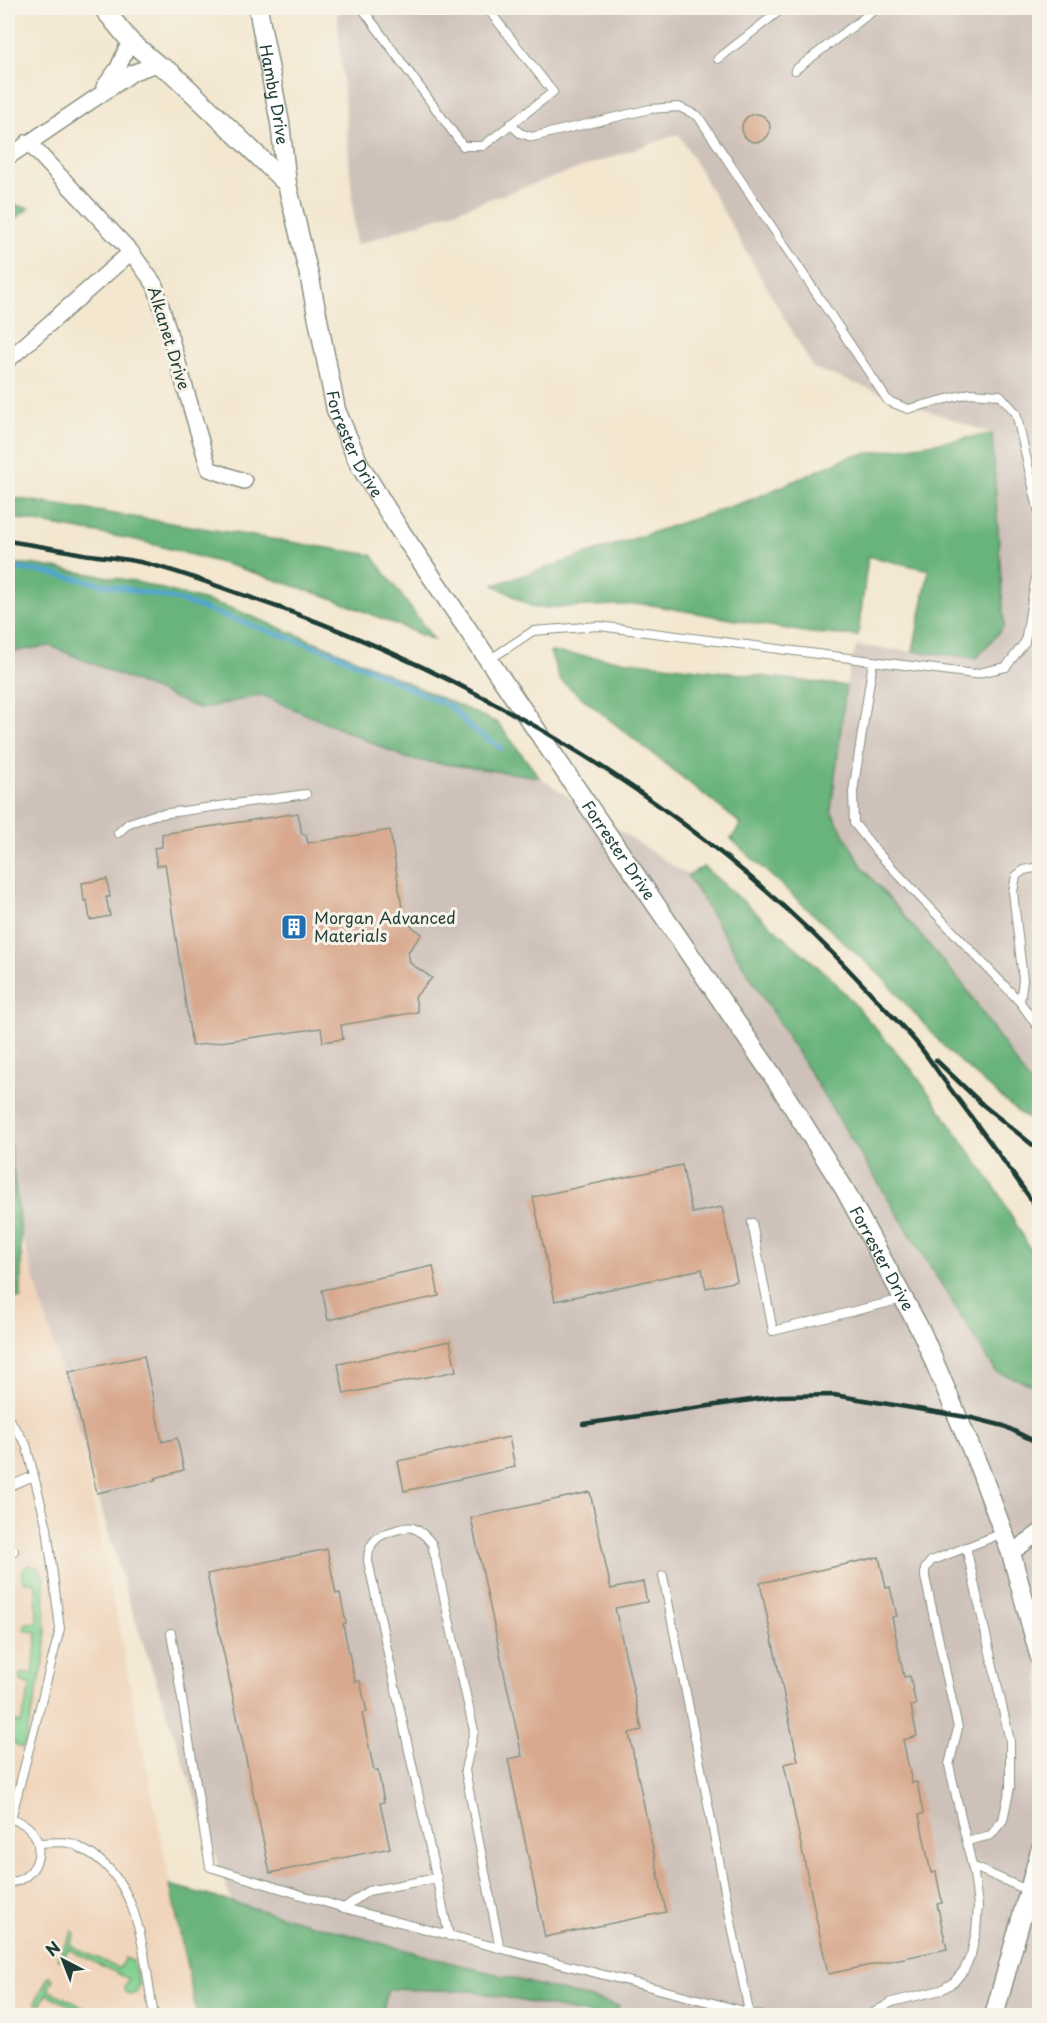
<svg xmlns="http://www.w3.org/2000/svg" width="1047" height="2023" viewBox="0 0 1047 2023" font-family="'Playpen Sans',sans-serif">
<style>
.built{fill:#f0d5bc}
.industrial{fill:#cec1b9}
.green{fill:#82d191;stroke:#508762;stroke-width:1.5}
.forest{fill:#69b37b;stroke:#447858;stroke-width:1.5}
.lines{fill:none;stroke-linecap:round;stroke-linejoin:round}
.stream{stroke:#51a5cd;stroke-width:5}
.building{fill:#d8a98e}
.service-casing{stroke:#899282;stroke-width:10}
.minor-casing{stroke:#899282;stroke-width:18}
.tertiary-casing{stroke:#899282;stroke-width:21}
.service{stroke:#fff;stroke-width:8}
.minor{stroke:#fff;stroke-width:15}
.tertiary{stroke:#fff;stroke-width:18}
.rail{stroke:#1f3d34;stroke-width:4.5}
.labels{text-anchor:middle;stroke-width:6;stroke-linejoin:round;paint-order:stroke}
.street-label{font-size:16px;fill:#1f3d34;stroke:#f7f3e8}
.poi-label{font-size:16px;fill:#1f3d34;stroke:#f7f3e8;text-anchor:start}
</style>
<rect width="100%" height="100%" fill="#f7f3e8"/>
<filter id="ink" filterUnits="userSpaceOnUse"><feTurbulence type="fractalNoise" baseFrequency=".0167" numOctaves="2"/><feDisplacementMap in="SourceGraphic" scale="12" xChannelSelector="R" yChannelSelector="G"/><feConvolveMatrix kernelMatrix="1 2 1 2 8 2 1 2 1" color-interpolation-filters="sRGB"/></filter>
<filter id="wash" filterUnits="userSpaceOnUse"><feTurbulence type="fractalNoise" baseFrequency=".008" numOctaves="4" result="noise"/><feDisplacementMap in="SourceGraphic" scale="24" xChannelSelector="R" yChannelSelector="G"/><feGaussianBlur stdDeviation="1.35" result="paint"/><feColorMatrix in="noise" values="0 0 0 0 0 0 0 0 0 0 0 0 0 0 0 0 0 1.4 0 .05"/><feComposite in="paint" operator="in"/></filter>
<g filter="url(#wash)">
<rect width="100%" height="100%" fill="#f3e7d0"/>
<!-- built -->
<path class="built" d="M 41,1245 L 197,2015 L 8,2016 L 8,1262 Z"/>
<!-- industrial -->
<path class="industrial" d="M 337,8 L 1039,8 L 1039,1097 L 965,987 L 863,868 L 831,811 L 846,686 L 856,646 L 977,658 L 992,434 L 813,368 L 679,134 L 356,245 Z
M 51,646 L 200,709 L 262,695 L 409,759 L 539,777 L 687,875 L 996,1372 L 1039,1387 L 1039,2015 L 270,2015 L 128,1599 L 21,1233 L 8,1131 L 8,652 Z"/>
<!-- green -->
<path class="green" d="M 28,1565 L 39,1568 L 44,1576 L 46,1644 L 44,1661 L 24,1746 L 21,1748 C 12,1744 8,1732 8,1723 L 11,1721 L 21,1723 L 31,1685 L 21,1681 L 19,1676 L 23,1673 L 33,1675 L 37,1632 L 26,1631 L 24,1628 L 27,1623 L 37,1623 L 36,1583 L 26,1582 L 22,1579 L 22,1571 Z
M 73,1931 L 75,1935 L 70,1945 L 119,1969 L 125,1958 L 133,1961 L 139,1985 L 136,1993 L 130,1995 L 125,1992 L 124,1988 L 129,1979 L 68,1949 L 63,1959 L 59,1960 L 58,1957 Z
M 50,1976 L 53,1979 L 48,1990 L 99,2015 L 90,2015 L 46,1994 L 41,2004 L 36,2004 L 36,2001 L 48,1977 Z"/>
<!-- forest -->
<path class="forest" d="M 8,204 L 29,208 L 8,225 Z
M 992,434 L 1004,626 L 977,658 L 913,651 L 929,570 L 868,556 L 858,636 L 810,633 L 646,604 L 534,608 L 494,585 L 753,499 L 851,456 Z
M 8,497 L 372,555 L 434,640 L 334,599 L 239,568 L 137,540 L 8,517 Z
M 8,563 L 36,565 L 133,581 L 228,607 L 330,648 L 498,723 L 539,777 L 409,759 L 262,695 L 200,709 L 51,646 L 8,652 Z
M 550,652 L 846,686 L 831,811 L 863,868 L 965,987 L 1039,1097 L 1039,1126 L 1019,1113 L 949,1052 L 881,976 L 731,839 L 741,824 L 560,680 Z
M 704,867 L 832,979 L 913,1071 L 996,1189 L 1039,1265 L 1039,1387 L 996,1372 L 687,875 Z
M 8,1131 L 21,1232 L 21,1298 L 8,1301 Z
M 170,1885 L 445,1961 L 619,2006 L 614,2015 L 592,2015 L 473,1991 L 388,1989 L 382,2015 L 197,2015 Z"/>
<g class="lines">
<!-- stream -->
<path class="stream" d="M 8,568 L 39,571 L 175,599 L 336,654 L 451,707 L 471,728 L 501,748"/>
</g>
<g id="blocks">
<!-- building -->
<path class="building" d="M742 128a14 14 0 1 1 28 0a14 14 0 1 1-28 0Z
M 298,813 L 302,834 L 306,835 L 308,843 L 390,830 L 404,921 L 422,934 L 408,952 L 410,963 L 432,978 L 415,997 L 418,1012 L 341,1025 L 343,1039 L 323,1042 L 321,1028 L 192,1046 L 165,864 L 157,866 L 154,848 L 162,847 L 162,834 Z
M 107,879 L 110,897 L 106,897 L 110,916 L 90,920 L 87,900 L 84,901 L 82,883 Z
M 682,1165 L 692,1213 L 722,1207 L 737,1281 L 706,1288 L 702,1269 L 555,1301 L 533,1197 Z
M 433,1266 L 439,1296 L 328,1320 L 322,1290 Z
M 450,1341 L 456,1371 L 344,1394 L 338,1364 Z
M 144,1356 L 162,1442 L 177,1438 L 184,1470 L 155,1478 L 156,1480 L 97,1493 L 69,1372 Z
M 509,1437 L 515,1467 L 404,1491 L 398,1461 Z
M 590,1492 L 611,1589 L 643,1582 L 647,1602 L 615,1608 L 642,1730 L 629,1733 L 666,1912 L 545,1937 L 508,1759 L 522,1756 L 471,1518 Z
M 327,1549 L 336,1594 L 340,1593 L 346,1623 L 343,1624 L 355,1682 L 360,1681 L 367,1712 L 362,1713 L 374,1771 L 378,1771 L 384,1802 L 380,1803 L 390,1848 L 270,1873 L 207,1574 Z
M 879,1557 L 886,1588 L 890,1587 L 897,1616 L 892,1617 L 904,1677 L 910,1676 L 916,1705 L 911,1706 L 917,1736 L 903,1740 L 912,1783 L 917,1782 L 923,1813 L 919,1815 L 931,1873 L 936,1872 L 942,1903 L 937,1904 L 947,1949 L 828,1974 L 784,1764 L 798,1761 L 760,1583 Z"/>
</g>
</g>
<g filter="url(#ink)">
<use href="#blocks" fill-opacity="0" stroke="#899282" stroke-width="1.5"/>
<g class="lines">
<defs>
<path id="service" d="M 362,8 L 463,146 L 483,146 L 553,92 L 487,8
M 718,59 L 783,8
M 795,70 L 877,8
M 510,124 L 520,133 L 532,137 L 650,109 L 679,107 L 698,116 L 888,401 L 908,409 L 970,393 L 1000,395 L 1016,413 L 1040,517
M 489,660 L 533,631 L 599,626 L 974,674 L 1006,667 L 1025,642 L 1040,553
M 873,661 L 853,792 L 854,823 L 877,852 L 1020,1002 L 1040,1030
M 118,833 L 129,823 L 154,815 L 306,794
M 1020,1002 L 1023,980 L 1013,892 L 1016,876 L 1024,870 L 1040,867
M 752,1223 L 773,1331 L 903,1299
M 8,1418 L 26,1444 L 47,1528 L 60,1629 L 11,1819
M 8,1487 L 33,1476
M 966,1547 L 1010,1741 L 1010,1787 L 1003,1820 L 991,1835 L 967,1841
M 8,1551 L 14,1551
M 663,1576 L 749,2012
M 171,1633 L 210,1867 L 344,1908 L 763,2016
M 38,1843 C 47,1843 61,1841 70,1843 C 74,1844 79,1847 82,1849 C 143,1878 143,1958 154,2016
M 972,1866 L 1029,1891
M 8,1883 C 48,1878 49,1824 9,1819
M 344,1908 L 368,1891 L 437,1878
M 449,1936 L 368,1561 C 368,1543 376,1536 393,1531 C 400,1529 406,1526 413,1528 C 421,1531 427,1537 432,1544 L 474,1731 L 465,1770 L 500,1949
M 868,2016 L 892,2002 L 941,1990 L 954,1982 L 964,1970 L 971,1955 L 976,1932 L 978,1906 L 974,1874 L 949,1765 L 958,1728 L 925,1577 L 925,1569 L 931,1561 L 1003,1533"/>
<path id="minor" d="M 104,87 L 118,68 L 130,41
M 28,142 L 131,252 L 155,285 L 209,469 L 244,481
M 8,157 L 134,72 L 157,64
M 8,360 L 131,252
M 1011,1553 L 1040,1532"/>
<g id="tertiary">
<path d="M 103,8 L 130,41 L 157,64 L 172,73 L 287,184"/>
<path id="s1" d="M 258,8 L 280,123 L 287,184 L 310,279 L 336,410 L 359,464 L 397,526 L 777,1082 L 845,1190 L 922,1333 L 979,1467 L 1011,1553 L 1040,1658"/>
<path d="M 994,2016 L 1040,1851"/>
</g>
</defs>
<!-- service casing -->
<use href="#service" class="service-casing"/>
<!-- minor casing -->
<use href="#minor" class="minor-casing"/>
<!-- tertiary casing -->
<use href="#tertiary" class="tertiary-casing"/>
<!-- service -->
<use href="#service" class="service"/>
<!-- minor -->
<use href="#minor" class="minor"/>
<!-- tertiary -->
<use href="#tertiary" class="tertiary"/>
<!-- rail -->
<path class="rail" d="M 8,541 C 33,545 58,549 83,554 C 102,557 121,558 140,562 C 177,570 213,585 249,597 C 484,677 700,808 868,990 C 885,1009 904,1027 920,1047 C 929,1058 937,1071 946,1083 C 978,1126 1010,1168 1040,1213
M 936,1060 L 983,1105 L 1040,1151
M 583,1424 L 779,1396 L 834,1395 L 972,1418 L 1004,1426 L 1040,1444"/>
</g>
</g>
<!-- icons -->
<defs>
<symbol id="building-square" viewBox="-11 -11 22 22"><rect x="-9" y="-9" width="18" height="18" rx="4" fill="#1f6fb2" stroke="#f7f3e8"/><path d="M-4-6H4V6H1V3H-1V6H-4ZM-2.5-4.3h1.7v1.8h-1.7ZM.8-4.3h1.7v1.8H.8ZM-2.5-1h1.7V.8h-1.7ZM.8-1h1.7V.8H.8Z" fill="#fff"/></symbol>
</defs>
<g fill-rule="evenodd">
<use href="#building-square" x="279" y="912" width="30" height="30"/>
</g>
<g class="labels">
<!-- street labels -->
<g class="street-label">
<text dy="6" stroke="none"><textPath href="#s1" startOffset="88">Hamby Drive</textPath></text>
<text transform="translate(169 338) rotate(73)" y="6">Alkanet Drive</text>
<text dy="6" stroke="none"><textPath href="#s1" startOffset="448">Forrester Drive</textPath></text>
<text dy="6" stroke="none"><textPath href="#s1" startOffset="934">Forrester Drive</textPath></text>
<text dy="6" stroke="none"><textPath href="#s1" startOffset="1420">Forrester Drive</textPath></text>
</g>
<!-- poi labels -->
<g class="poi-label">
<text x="314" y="924">Morgan Advanced<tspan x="314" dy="18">Materials</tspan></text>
</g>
</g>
<!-- margin -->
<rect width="1047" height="2023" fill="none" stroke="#f7f3e8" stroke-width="30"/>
<!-- north arrow -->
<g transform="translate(63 1960) rotate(318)" stroke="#f7f3e8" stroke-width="4.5" paint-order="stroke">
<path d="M0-4.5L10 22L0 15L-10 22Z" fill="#1f3d34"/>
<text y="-9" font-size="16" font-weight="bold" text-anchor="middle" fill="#1f3d34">N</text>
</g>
</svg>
